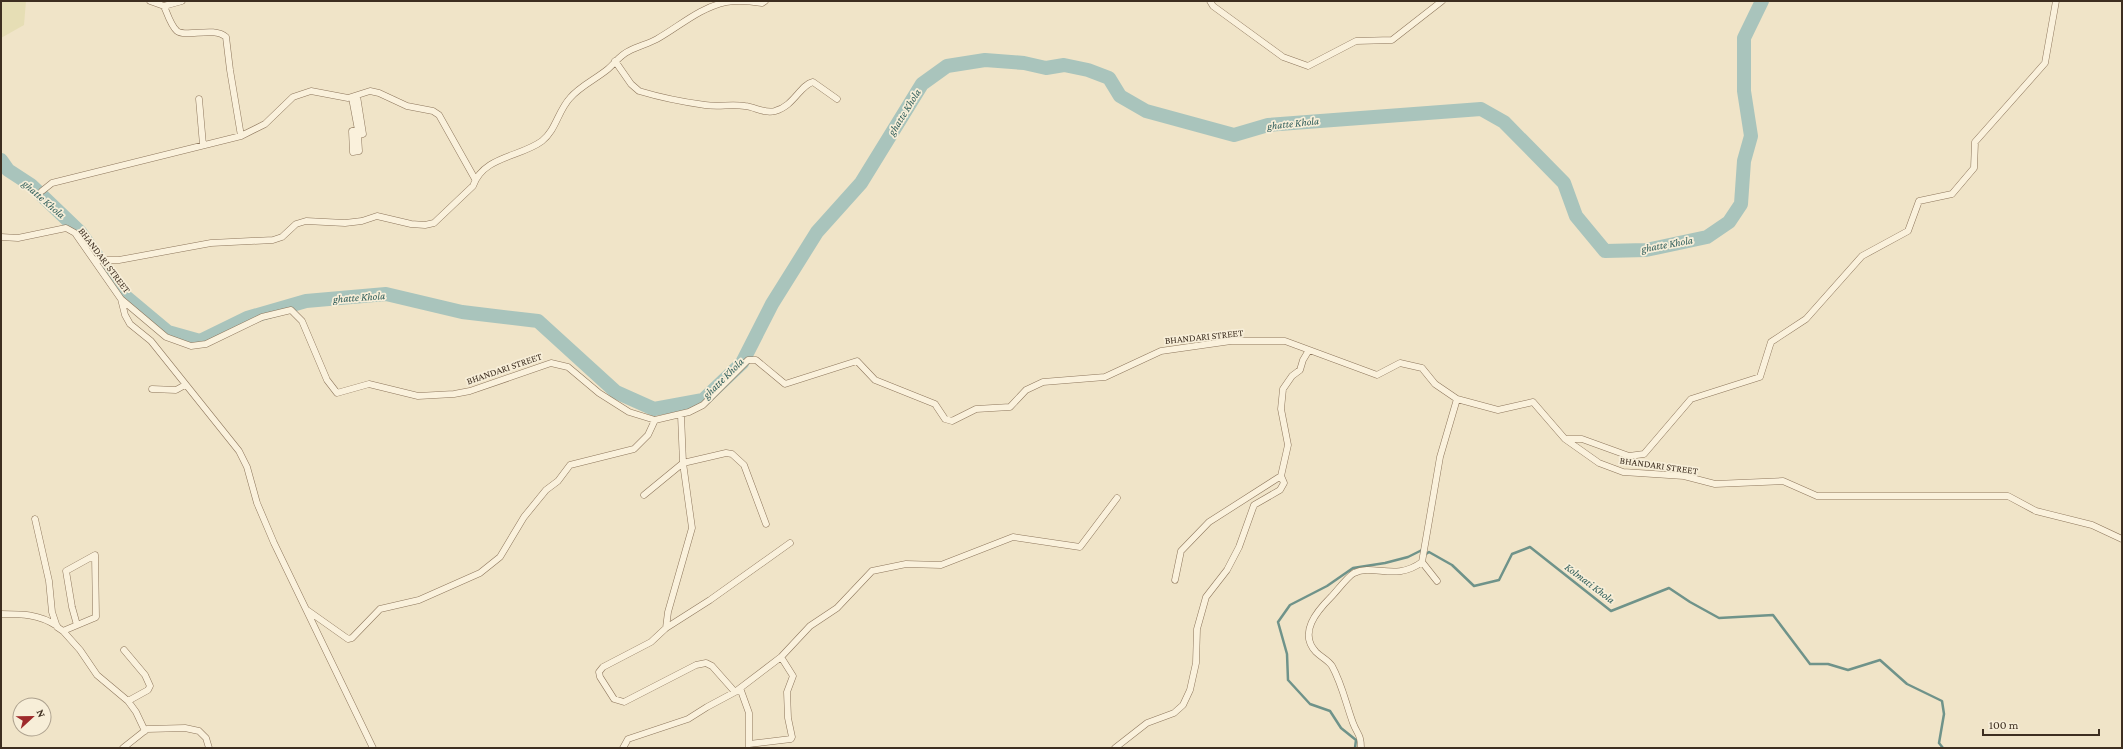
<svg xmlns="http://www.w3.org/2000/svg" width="2123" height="749" viewBox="0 0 2123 749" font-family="'Crimson Pro',serif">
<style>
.farmland{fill:#e6deb5}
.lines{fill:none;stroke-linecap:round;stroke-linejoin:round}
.stream{stroke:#6f938a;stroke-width:2.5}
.river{stroke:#a9c4bc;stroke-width:14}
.minor-casing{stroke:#8d765c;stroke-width:7}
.minor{stroke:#faf1dc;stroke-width:6}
.labels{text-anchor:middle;stroke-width:3.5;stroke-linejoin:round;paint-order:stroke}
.street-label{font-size:10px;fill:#3d2e20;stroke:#f7eed8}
.water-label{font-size:11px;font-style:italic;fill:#2f5d5a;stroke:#f7eed8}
</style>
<rect width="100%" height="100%" fill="#f0e4c8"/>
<!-- farmland -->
<path class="farmland" d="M 1,1 L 26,1 L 24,25 L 1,38 Z"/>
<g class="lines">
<!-- stream -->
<path class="stream" d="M 1426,554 L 1429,552 L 1452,565 L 1474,586 L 1499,580 L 1512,554 L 1530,547 L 1611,611 L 1669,588 L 1690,602 L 1719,618 L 1773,615 L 1810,664 L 1828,664 L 1848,670 L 1880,660 L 1907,684 L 1942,701 L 1944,714 L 1939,743 L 1943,748
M 1355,748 L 1356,740 L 1341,728 L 1330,711 L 1310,704 L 1288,680 L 1287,654 L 1278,622 L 1290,605 L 1327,586 L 1353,568 L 1385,563 L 1408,557 L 1422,550"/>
<!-- river -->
<path class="river" d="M 1,160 L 8,170 L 31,185 L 80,232 L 125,296 L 168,332 L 200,341 L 247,318 L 306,301 L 386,294 L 462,312 L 538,321 L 616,392 L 654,409 L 703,400 L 742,363 L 772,304 L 817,232 L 861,183 L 922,84 L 947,66 L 985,60 L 1024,63 L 1046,68 L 1064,65 L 1088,70 L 1109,78 L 1120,96 L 1146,111 L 1234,135 L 1268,125 L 1481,109 L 1504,122 L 1564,183 L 1576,216 L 1605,251 L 1646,250 L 1707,237 L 1729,222 L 1741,204 L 1744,161 L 1751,136 L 1744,91 L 1744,38 L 1762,1"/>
<defs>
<path id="minor" d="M 150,1 L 164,6 L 182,1
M 1210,1 L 1213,6 L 1283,57 L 1308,66 L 1356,41 L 1392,40 L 1442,1
M 164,6 C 167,13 171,26 177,31 C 186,38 214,26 226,37 L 230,70 L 241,136
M 615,61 L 631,84 L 639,91 C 659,97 683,102 705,105 C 718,107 732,104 745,106 C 755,107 765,114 775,111 C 794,106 800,85 813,82 L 837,99
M 352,98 L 358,130 L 352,131 L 353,152 L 359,151 L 358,135 L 363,134 L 357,96
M 199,99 L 203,145
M 42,191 L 52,183 L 241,136 L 265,124 L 293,97 L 311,91 L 348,98 L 370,91 L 379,93 L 407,106 L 433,111 L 439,115 L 475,179
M 1,237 L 18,238 L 66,228 L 75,233 L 121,299 L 166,337 L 191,346 L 206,344 L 262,317 L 291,310 L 302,321 L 327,380 L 337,393 L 369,384 L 418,396 L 454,394 L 470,391 L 551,363 L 568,367 L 599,393 L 629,412 L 655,420 L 689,412 L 703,405 L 748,360 L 756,360 L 785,384 L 857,361 L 875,380 L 935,404 L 945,419 L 952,421 L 976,409 L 1010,407 L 1026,390 L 1043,382 L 1105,377 L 1161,351 L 1231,341 L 1285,341 L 1377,375 L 1400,363 L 1422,368 L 1435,384 L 1457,399 L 1498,410 L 1533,402 L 1565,439 L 1599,463 L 1623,472 L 1684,476 L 1715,484 L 1783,481 L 1817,496 L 2008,496 L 2036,511 L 2092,525 L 2122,539
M 94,260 L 119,260 L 211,243 L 273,240 L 282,237 L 296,224 L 306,221 L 345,223 L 362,221 L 377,216 L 411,224 L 425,225 L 434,223 L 473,186 C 483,156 521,157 542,141 C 556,130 558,111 570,98 C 580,86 596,79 608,69 C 615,63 620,55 629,51 C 638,46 648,44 657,39 C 680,26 699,8 726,2 C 737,0 750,1 762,3 L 765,1
M 121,299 L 125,315 L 130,324 L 151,341 L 239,451 L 247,467 L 257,503 L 274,543 L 373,748
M 152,389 L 176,390 L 185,385
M 1566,439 L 1582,439 L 1629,456 L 1644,454 L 1691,399 L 1760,377 L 1771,342 L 1806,319 L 1862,256 L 1908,231 L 1919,201 L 1952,194 L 1974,168 L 1975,142 L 2045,63 L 2056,1
M 644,495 L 683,463 L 726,453 L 732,454 L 744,465 L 766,524
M 35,519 L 49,581 L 52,612 L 57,627 L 63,631 L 80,650 L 97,675 L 128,701 L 136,712 L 145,731
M 1175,580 L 1181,551 L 1209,522 L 1281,476
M 1437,581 L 1422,562 L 1440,457 L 1457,399
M 307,610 L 348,639 L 352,638 L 380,609 L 419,600 L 480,573 L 500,557 L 524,517 L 546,490 L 558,481 L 570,465 L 634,449 L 648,435 L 655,420
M 1,614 C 22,614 39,614 57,626
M 666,628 L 668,612 L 692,528 L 683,463 L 681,415
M 63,631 L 94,618 L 96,617 L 95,555 L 66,571 L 72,607 L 77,625
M 124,650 L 145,675 L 150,686 L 148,690 L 128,701
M 740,688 L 749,713 L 749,747
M 735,692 L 712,666 L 706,663 L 696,665 L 624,702 L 614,699 L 600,677 L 599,672 L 603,667 L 651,642 L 666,628 L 710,600 L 790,543
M 749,744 L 791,739 L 792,737 L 788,718 L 787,692 L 793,676 L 781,657
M 123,748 L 147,729 L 185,728 L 199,731 L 206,738 L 209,748
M 623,748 L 628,739 L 688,719 L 707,707 L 735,692 L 781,657 L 810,626 L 837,608 L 872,571 L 906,564 L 941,565 L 1013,537 L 1080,547 L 1117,498
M 1115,748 L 1147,723 L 1174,713 L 1183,705 L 1190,690 L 1196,663 L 1197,629 L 1206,597 L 1227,570 L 1239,547 L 1254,505 L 1280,490 L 1284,483 L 1281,476 L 1288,445 L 1281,409 L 1283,389 L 1292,376 L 1300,370 L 1303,360 L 1309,350
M 1361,748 C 1361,734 1357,734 1353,723 C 1346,704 1342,684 1332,666 C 1328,660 1321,657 1316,652 C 1298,633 1317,611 1331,597 C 1337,591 1347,577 1354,573 C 1374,563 1395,582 1422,562"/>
</defs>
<!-- minor casing -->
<use href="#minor" class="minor-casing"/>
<!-- minor -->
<use href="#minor" class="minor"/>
</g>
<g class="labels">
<!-- street labels -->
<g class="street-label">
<text transform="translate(105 260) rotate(53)" y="4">BHANDARI STREET</text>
<text transform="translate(1204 336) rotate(-6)" y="4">BHANDARI STREET</text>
<text transform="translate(504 368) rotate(-19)" y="4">BHANDARI STREET</text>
<text transform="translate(1659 465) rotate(8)" y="4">BHANDARI STREET</text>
</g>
<!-- water labels -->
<g class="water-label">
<text transform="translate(904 112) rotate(-58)" y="4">ghatte Khola</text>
<text transform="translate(1293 123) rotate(-6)" y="4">ghatte Khola</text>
<text transform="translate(44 199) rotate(41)" y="4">ghatte Khola</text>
<text transform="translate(1667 244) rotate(-10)" y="4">ghatte Khola</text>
<text transform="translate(359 297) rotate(-4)" y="4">ghatte Khola</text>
<text transform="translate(723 378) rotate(-45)" y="4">ghatte Khola</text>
<text transform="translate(1590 583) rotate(37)" y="4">Kolmati Khola</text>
</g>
</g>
<!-- border -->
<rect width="2123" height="749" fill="none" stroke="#3d2e20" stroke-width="4"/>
<!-- north arrow -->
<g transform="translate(32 717) rotate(68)"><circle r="19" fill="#f7eed8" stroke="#ada18e"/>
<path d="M0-3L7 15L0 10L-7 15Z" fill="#9e2a2b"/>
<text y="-6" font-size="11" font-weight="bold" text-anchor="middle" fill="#3d2e20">N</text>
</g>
<!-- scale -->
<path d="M1983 729v6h116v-6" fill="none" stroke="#3d2e20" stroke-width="2"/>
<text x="1989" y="729" font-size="12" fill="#3d2e20" stroke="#f7eed8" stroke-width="3" paint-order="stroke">100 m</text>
</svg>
